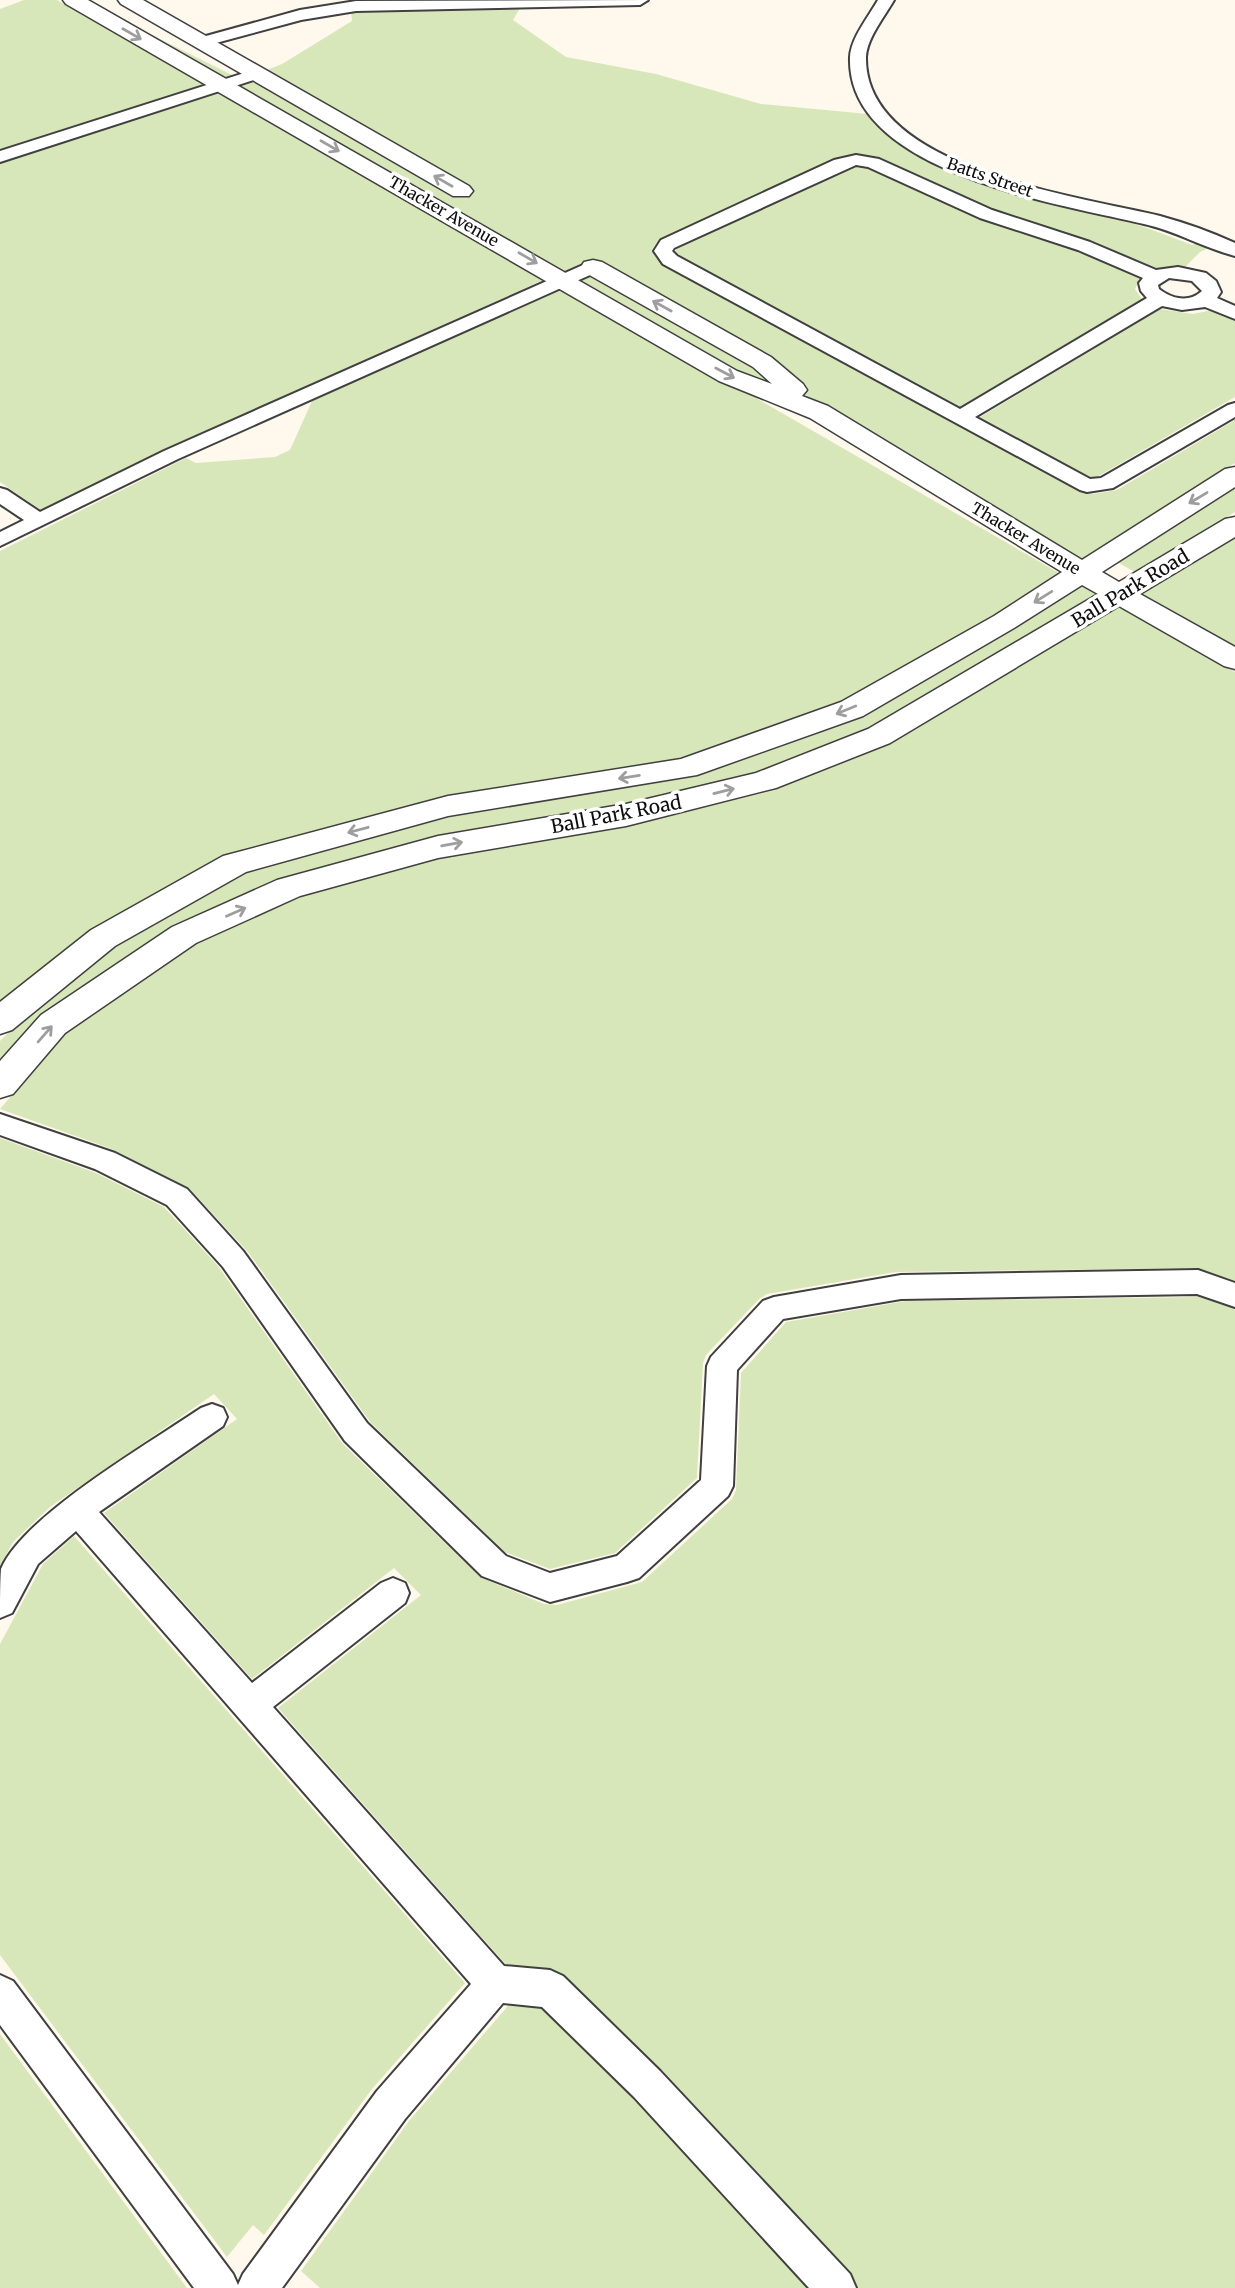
<svg xmlns="http://www.w3.org/2000/svg" width="1235" height="2288" viewBox="0 0 1235 2288" font-family="Merriweather,serif">
<style>
.green{fill:#d8e7b9}
.lines{fill:none;stroke-linecap:round;stroke-linejoin:round}
.minor-casing{stroke:#404040;stroke-width:4}
.tertiary-casing{stroke:#404040;stroke-width:3}
.minor{fill:#fff;fill-rule:evenodd}
.tertiary{fill:#fff;fill-rule:evenodd}
.oneway{stroke:#9e9e9e}
.labels{text-anchor:middle;stroke-width:7;stroke-linejoin:round;paint-order:stroke}
.far-street-label{font-size:16px;fill:#0d0d0d;stroke:#fff}
.street-label{font-size:19px;fill:#0d0d0d;stroke:#fff}
</style>
<rect width="100%" height="100%" fill="#fef8ed"/>
<!-- green -->
<path class="green" d="M 24,0 L 57,0 L 209,85 L 0,151 L 0,9 Z
M 84,1 L 242,80 L 282,64 L 352,21 L 351,11 L 520,8 L 513,20 L 566,57 L 656,74 L 761,104 L 868,114 C 923,183 1021,193 1100,213 C 1132,222 1162,233 1192,245 L 1199,241 L 1213,246 L 1200,252 L 1184,268 L 1156,269 L 1072,236 L 992,210 L 880,159 L 858,155 L 832,160 L 659,240 L 652,249 L 663,263 L 1079,491 L 1093,494 L 1117,490 L 1235,420 L 1235,463 L 1075,563 L 565,271 Z
M 222,92 L 548,278 L 169,447 L 41,510 L 0,482 L 0,163 Z
M 859,165 L 869,167 L 1141,276 L 1135,289 L 1142,299 L 958,408 L 680,257 L 675,251 L 677,247 L 847,168 Z
M 564,287 L 1059,573 L 993,615 L 842,701 L 679,759 L 444,796 L 225,856 L 102,923 L 81,937 L 0,1004 L 0,551 L 186,458 L 196,463 L 275,457 L 290,450 L 312,401 Z
M 1160,309 L 1193,314 L 1212,310 L 1235,320 L 1235,397 L 1097,477 L 1088,478 L 977,419 Z
M 1235,488 L 1235,512 L 1135,572 L 1117,562 Z
M 1235,537 L 1235,652 L 1136,597 Z
M 1081,586 L 1097,595 L 869,728 L 757,772 L 620,805 L 431,837 L 283,878 L 173,927 L 0,1063 L 0,1041 L 16,1025 L 113,947 L 243,873 L 454,816 L 694,776 L 863,716 L 1014,629 Z
M 1119,607 L 1235,672 L 1235,1281 L 1192,1268 L 896,1272 L 767,1294 L 759,1299 L 706,1355 L 703,1363 L 697,1478 L 615,1553 L 550,1569 L 505,1552 L 371,1423 L 248,1252 L 190,1189 L 112,1149 L 0,1109 L 66,1032 L 194,944 L 296,897 L 443,857 L 631,825 L 775,790 L 890,743 Z
M 0,1138 L 96,1173 L 164,1207 L 218,1266 L 342,1443 L 480,1577 L 544,1604 L 557,1605 L 642,1582 L 732,1499 L 736,1490 L 741,1373 L 786,1322 L 906,1301 L 1199,1297 L 1235,1309 L 1235,2288 L 320,2288 L 301,2271 L 409,2121 L 513,2000 L 511,1970 L 278,1708 L 421,1595 L 394,1568 L 252,1679 L 104,1513 L 237,1419 L 214,1394 L 50,1507 L 13,1542 L 0,1566 Z
M 74,1536 L 465,1983 L 372,2089 L 264,2235 L 253,2225 L 227,2257 L 0,1955 L 0,1644 L 43,1564 Z
M 0,2034 L 187,2288 L 0,2288 Z"/>
<g class="lines">
<defs>
<path id="minor" d="M 648,0 L 640,5 L 356,11 L 301,20 L 201,47 L 193,42 L 195,39 L 300,10 L 356,1 Z
M 878,0 L 894,0 C 885,16 867,38 866,57 C 864,169 1078,196 1160,216 C 1186,223 1211,232 1235,243 L 1235,256 C 1204,248 1176,231 1144,224 C 1061,204 846,173 850,57 C 851,38 869,16 878,0 Z
M 257,69 L 263,71 L 265,74 L 263,77 L 0,162 L 0,151 Z
M 856,155 L 879,159 L 992,210 L 1090,242 L 1156,270 L 1178,267 L 1206,273 L 1216,281 L 1221,292 L 1217,298 L 1235,306 L 1235,319 L 1205,307 L 1182,310 L 1162,306 L 975,417 L 1090,479 L 1101,478 L 1228,405 L 1235,403 L 1235,417 L 1113,488 L 1087,492 L 1080,490 L 663,264 L 654,251 L 661,240 L 834,160 ZM 856,165 L 868,167 L 980,218 L 1078,250 L 1143,278 L 1139,283 L 1141,291 L 1147,298 L 960,409 L 677,256 L 672,251 L 674,248 ZM 1169,278 L 1192,281 L 1202,291 C 1189,303 1172,299 1159,289 L 1158,285 Z
M 592,261 L 599,263 L 601,267 L 599,271 L 178,459 L 0,546 L 0,532 L 24,520 L 0,504 L 0,488 L 7,490 L 40,512 L 164,451 Z
M 0,1114 L 115,1153 L 187,1189 L 243,1251 L 367,1423 L 506,1556 L 550,1573 L 617,1556 L 701,1480 L 707,1366 L 711,1357 L 763,1301 L 774,1297 L 901,1275 L 1198,1270 L 1235,1283 L 1235,1307 L 1197,1294 L 901,1299 L 783,1319 L 737,1370 L 733,1486 L 728,1496 L 639,1578 L 627,1582 L 550,1602 L 482,1576 L 345,1441 L 223,1267 L 167,1205 L 95,1169 L 0,1135 Z
M 212,1404 L 223,1408 L 227,1417 L 223,1426 L 99,1512 L 252,1683 L 381,1583 L 393,1578 L 405,1583 L 409,1593 L 405,1603 L 273,1707 L 504,1966 L 550,1970 L 563,1976 L 660,2071 L 850,2274 L 856,2288 L 809,2288 L 634,2097 L 542,2007 L 503,2003 L 405,2119 L 282,2288 L 194,2288 L 0,2025 L 0,1975 L 13,1981 L 233,2274 L 238,2285 L 243,2274 L 377,2091 L 471,1984 L 76,1531 L 38,1564 L 12,1613 L 0,1618 C 0,1604 0,1582 1,1569 C 23,1516 151,1442 201,1408 Z"/>
<path id="tertiary" d="M 63,0 L 88,0 L 737,371 L 772,384 L 753,367 L 584,272 L 581,267 L 584,262 L 593,260 L 602,262 L 771,357 L 803,384 L 807,390 L 802,396 L 828,406 L 1082,560 L 1225,469 L 1235,467 L 1235,487 L 1102,572 L 1119,582 L 1225,519 L 1235,517 L 1235,537 L 1140,594 L 1235,647 L 1235,669 L 1224,666 L 1119,606 L 890,743 L 776,788 L 626,826 L 438,858 L 300,896 L 196,943 L 65,1033 L 13,1094 L 0,1098 L 0,1061 L 41,1015 L 172,927 L 277,880 L 438,836 L 626,804 L 756,773 L 868,729 L 1098,594 L 1082,585 L 1014,628 L 863,716 L 697,775 L 448,816 L 246,872 L 115,946 L 12,1030 L 0,1034 L 0,1002 L 91,930 L 223,856 L 448,796 L 681,759 L 841,702 L 994,616 L 1062,572 L 810,418 L 719,381 L 66,4 Z
M 118,0 L 143,0 L 469,186 L 473,191 L 469,196 L 453,196 L 121,4 Z"/>
</defs>
<!-- minor casing -->
<use href="#minor" class="minor-casing"/>
<!-- tertiary casing -->
<use href="#tertiary" class="tertiary-casing"/>
<!-- minor -->
<use href="#minor" class="minor"/>
<!-- tertiary -->
<use href="#tertiary" class="tertiary"/>
</g>
<!-- one-way arrows -->
<defs><path id="oneway-shaft" d="M-6 0H5M1.5-3L5.5 0L1.5 3" fill="none" stroke-width="1.6" stroke-linecap="round" stroke-linejoin="round" transform="scale(1.75)"/></defs>
<g class="oneway">
<use href="#oneway-shaft" transform="translate(132 34) rotate(30)"/>
<use href="#oneway-shaft" transform="translate(330 146) rotate(30)"/>
<use href="#oneway-shaft" transform="translate(443 181) rotate(-150)"/>
<use href="#oneway-shaft" transform="translate(528 258) rotate(30)"/>
<use href="#oneway-shaft" transform="translate(662 306) rotate(-151)"/>
<use href="#oneway-shaft" transform="translate(725 373) rotate(28)"/>
<use href="#oneway-shaft" transform="translate(1198 498) rotate(149)"/>
<use href="#oneway-shaft" transform="translate(1043 597) rotate(148)"/>
<use href="#oneway-shaft" transform="translate(846 710) rotate(158)"/>
<use href="#oneway-shaft" transform="translate(629 777) rotate(171)"/>
<use href="#oneway-shaft" transform="translate(724 791) rotate(-14)"/>
<use href="#oneway-shaft" transform="translate(358 830) rotate(165)"/>
<use href="#oneway-shaft" transform="translate(452 844) rotate(-10)"/>
<use href="#oneway-shaft" transform="translate(236 912) rotate(-24)"/>
<use href="#oneway-shaft" transform="translate(45 1034) rotate(-49)"/>
</g>
<g class="labels">
<!-- far-street labels -->
<g class="far-street-label">
<text transform="translate(990 177) rotate(19)" y="6">Batts Street</text>
<text transform="translate(444 211) rotate(30)" y="6">Thacker Avenue</text>
<text transform="translate(1026 538) rotate(31)" y="6">Thacker Avenue</text>
</g>
<!-- street labels -->
<g class="street-label">
<text transform="translate(1130 588) rotate(-31)" y="7">Ball Park Road</text>
<text transform="translate(616 814) rotate(-11)" y="7">Ball Park Road</text>
</g>
</g>
</svg>
